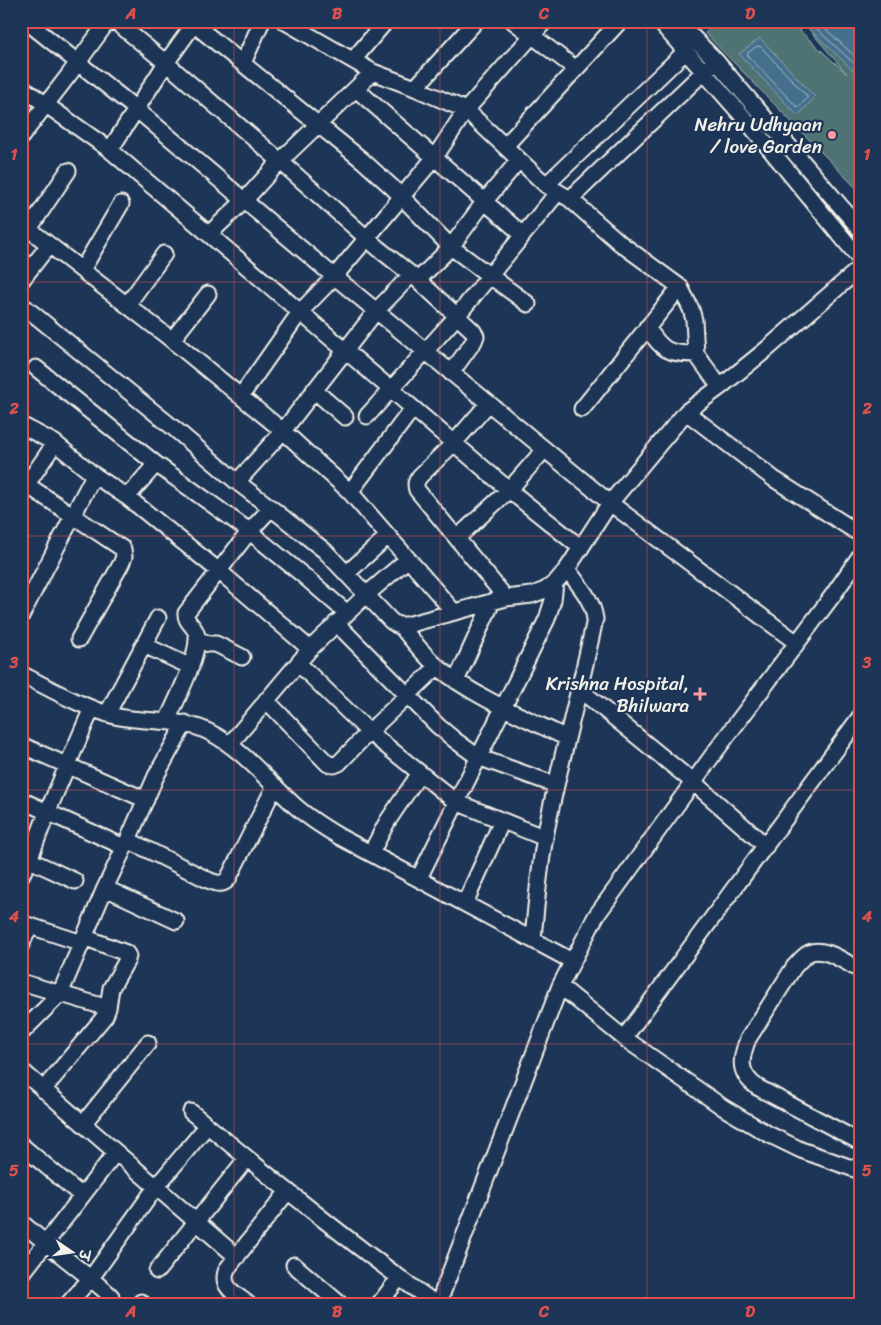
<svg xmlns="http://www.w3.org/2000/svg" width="881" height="1325" viewBox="0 0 881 1325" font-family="Sriracha,'Playpen Sans Deva',sans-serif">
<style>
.green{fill:#507373;stroke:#a2b2ae}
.water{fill:#45708d;stroke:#8ba4b1}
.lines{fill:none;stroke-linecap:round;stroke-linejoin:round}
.shore{stroke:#aebdc4;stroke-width:1}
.minor-casing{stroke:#f4f1e8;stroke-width:19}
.minor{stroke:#1d3557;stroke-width:15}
.grid{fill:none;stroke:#dc504e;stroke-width:1;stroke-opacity:0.55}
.poi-dot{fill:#ff9aa2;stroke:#1d3557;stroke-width:2}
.labels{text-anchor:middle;stroke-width:4.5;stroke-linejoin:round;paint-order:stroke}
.poi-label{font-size:19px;fill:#f4f1e8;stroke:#1d3557;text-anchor:end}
.neatline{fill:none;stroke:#dc504e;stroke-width:2}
.grid-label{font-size:16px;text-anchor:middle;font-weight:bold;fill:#dc504e}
</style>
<rect width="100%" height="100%" fill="#1d3557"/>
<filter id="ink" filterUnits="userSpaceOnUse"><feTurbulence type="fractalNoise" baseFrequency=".02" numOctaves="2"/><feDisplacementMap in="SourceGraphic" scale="10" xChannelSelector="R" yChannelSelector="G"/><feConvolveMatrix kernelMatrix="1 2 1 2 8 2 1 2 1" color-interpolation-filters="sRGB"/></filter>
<g filter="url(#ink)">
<!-- green -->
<path class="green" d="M 718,21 L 789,21 L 847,74 L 802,21 L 860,21 L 860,192 L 705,33 Z"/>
<!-- water -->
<path class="water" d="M 801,21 L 860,21 L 860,74 L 856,73 Z
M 760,38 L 815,97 L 798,116 L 739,54 Z"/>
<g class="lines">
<!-- shore -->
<path class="shore" d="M 808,21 L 860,69
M 817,21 L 860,61
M 758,46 L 761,47 L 807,96 L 807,98 L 799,107 L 796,106 L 748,56 L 748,53 Z"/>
<defs>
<path id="minor" d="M 115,21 L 166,63 L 280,161 L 379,249 L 418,280 L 473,331 L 476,336 L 474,341 L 451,373
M 190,21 L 362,160 L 393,188 L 451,247 L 528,304
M 284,21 L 373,72 L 415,88 L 466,110 L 546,185 L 570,199 L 620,243 L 680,287 L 691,309 L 694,320 L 696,354 L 720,387
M 513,21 L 576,69
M 659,21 L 746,120 L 860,259
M 677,21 L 716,61 L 860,229
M 353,60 L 386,21
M 243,63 L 262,21
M 21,87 L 110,150 L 509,490 L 581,548
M 415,88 L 476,21
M 356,89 L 523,235
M 21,137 L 68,76 L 108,21
M 505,146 L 620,21
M 110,150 L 166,63 L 196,21
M 546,185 L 686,51
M 570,199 L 711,65
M 21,223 L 163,333 L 283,431 L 350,492 L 454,612
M 29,229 L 68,171
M 209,234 L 244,201 L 280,161 L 373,72
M 82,270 L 121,204
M 418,280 L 451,247 L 484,202 L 519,160
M 21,281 L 49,245
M 21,304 L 176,430 L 237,482 L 271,508 L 325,551 L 391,621 L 397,625 L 407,625 L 506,598 L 532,595 L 545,590 L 555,583 L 567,569 L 610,503 L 324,268 L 136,109 L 26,21
M 127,305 L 164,254
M 647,327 C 662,351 668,354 696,354
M 172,340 L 208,294
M 36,368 L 156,464 L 245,528 L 304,576 L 347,613
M 314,390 L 345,417
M 241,396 L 300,312 L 334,277 L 367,238 L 435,157 L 466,110 L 545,21
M 488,404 L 454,443 L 420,476 C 416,481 415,484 417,490 L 506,598
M 582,409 L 680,287
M 686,412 L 774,479 L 860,534
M 367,416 L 457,316 L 558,192
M 21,425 L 55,443 L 94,475 L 127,497 L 219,571 L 310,649
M 21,481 L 123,549 L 124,557 L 121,564 L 79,639
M 237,482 L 283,431 L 376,311 L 411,275
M 350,492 L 413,408
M 21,496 L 27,484 L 55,443
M 127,497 L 156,464
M 457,538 L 509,490 L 544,450
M 346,574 L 388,536
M 21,616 L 94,475
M 336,623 L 438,726 L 456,741 L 478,757 L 556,785
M 400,625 C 412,640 424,656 439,668 C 474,697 526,718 567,738
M 197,639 L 209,644 L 216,644 L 242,657
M 797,643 L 610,503 L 686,412 L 720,387 L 767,349 L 860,268
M 144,645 L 191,667
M 298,663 L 369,732 L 456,802 L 545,838
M 21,674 C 53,690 85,709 119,717 C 149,723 181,718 209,732 C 241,748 267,780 293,804 C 307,817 323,827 340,837 L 572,961
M 456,681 L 492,602
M 579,689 L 693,782 L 766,846
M 266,700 L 328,764 L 334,765 L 339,763 L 369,732 L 437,667
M 107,714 L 158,618
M 167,721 C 176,701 198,658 197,637 C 197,627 185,623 186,613 L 249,532 L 271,508
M 230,744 L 310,649 L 366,595 L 408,559
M 21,745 L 146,800
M 21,800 L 124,847
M 128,840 L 208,880 C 216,883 222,886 228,879 L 275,786
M 371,853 L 387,822 L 420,773
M 21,856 L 75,881
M 21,876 L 29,860 L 47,813 L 92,708
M 419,878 L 547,619 L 553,600 L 555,583
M 105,888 L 176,921
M 465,903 L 502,821
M 21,923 L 82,943
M 533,939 C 536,905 539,871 545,837 C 559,764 580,692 595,619 C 592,598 579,586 567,569
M 21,945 L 30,926
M 860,970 C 846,963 825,946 809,953 C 803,956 799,962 794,967 L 748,1039 C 740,1059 738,1073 757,1087 L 860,1142
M 21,982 L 108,1008
M 560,986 L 624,1038 L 724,1108 L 768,1134 L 801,1150 L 860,1171
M 21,1033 L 60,994 L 105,888 L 128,840 L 156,776 L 185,723
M 624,1038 L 860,717
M 21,1070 L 237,1257
M 43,1090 L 105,1016 L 108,1008 L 111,988 L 127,960 L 128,956 L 126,953 L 84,937
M 191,1112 C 271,1178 351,1244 436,1304
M 83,1124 L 148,1043
M 21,1145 L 82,1196
M 21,1222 C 50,1248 82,1270 111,1296
M 294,1265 L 340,1304
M 157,1271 L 247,1158
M 21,1275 L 116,1152
M 141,1302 L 143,1304
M 68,1304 L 91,1278 L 156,1187 L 207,1126
M 248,1304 C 236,1294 219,1287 227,1269 L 288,1191
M 379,1304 L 399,1278
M 439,1304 L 443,1291 L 560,986 L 596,916 L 715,752 L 833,595 L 860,556"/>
</defs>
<!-- minor casing -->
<use href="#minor" class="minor-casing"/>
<!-- minor -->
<use href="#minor" class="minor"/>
</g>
</g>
<!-- grid -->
<path class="grid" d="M 234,21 L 234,1304M 440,21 L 440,1304M 647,21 L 647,1304M 21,282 L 860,282M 21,536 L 860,536M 21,790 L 860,790M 21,1044 L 860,1044"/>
<!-- markers -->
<g class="poi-dot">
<circle cx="832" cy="135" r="5"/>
<path d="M697.5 686.5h5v5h5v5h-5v5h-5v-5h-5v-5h5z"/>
</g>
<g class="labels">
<!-- poi labels -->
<g class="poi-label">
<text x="822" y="131">Nehru Udhyaan<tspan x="822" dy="22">/ love Garden</tspan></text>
<text x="689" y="690">Krishna Hospital,<tspan x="689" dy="22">Bhilwara</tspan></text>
</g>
</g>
<!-- margin -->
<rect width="881" height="1325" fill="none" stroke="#1d3557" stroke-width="55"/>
<!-- north arrow -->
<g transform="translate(72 1252) rotate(103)" stroke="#1d3557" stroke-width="4" paint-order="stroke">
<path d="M0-4L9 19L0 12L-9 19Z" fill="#f4f1e8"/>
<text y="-8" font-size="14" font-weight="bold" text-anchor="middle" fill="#f4f1e8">उ</text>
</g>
<rect x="28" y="28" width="826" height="1270" class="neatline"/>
<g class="grid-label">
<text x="131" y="19">A</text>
<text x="337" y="19">B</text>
<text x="544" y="19">C</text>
<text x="750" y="19">D</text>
<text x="14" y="160">1</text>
<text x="867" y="160">1</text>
<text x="14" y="414">2</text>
<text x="867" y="414">2</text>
<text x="14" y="668">3</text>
<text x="867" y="668">3</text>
<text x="14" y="922">4</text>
<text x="867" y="922">4</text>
<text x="14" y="1176">5</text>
<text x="867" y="1176">5</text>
<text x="131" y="1317">A</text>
<text x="337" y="1317">B</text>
<text x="544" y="1317">C</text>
<text x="750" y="1317">D</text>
</g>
</svg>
